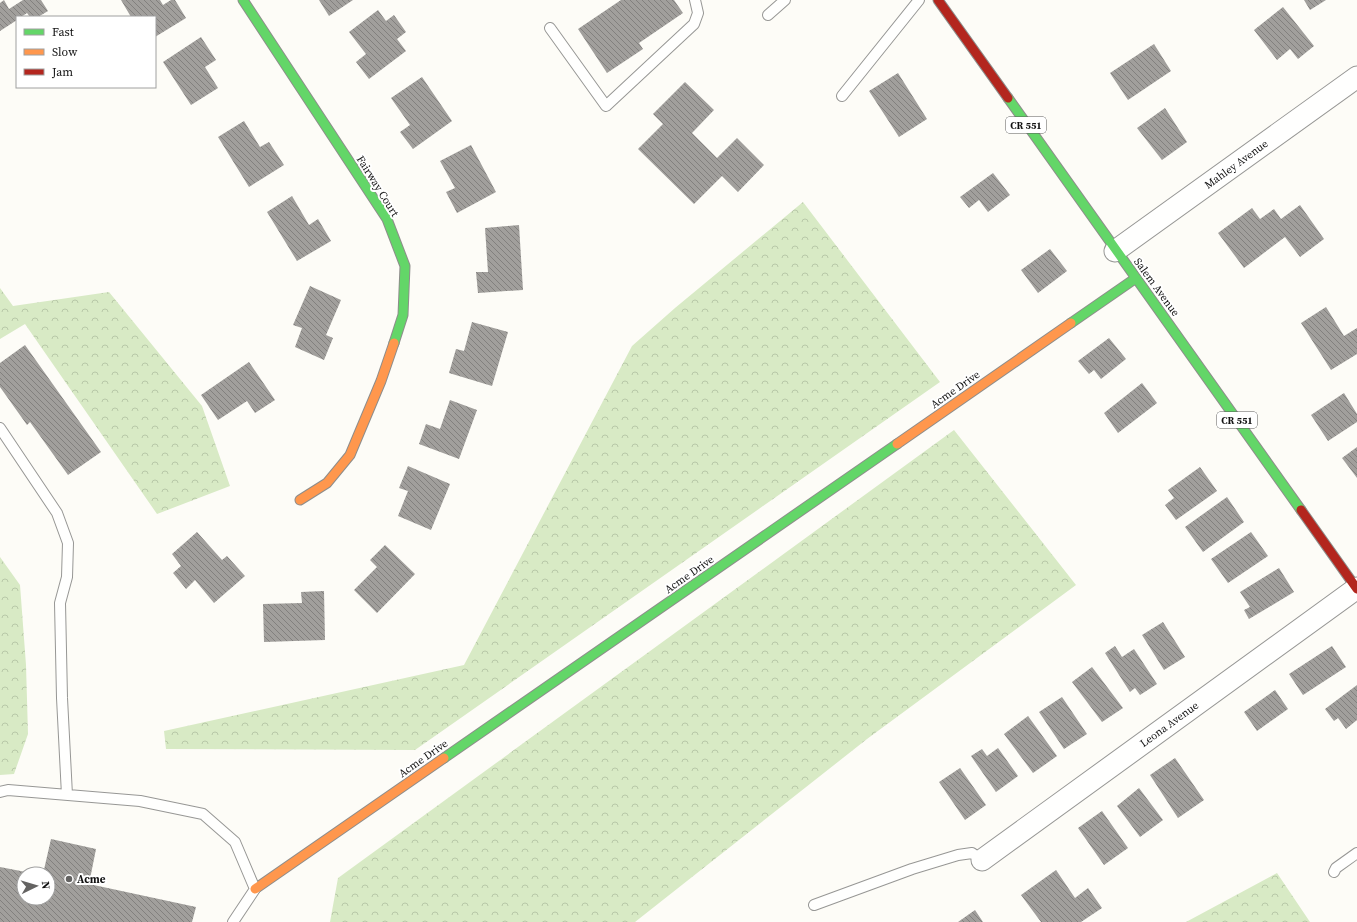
<svg xmlns="http://www.w3.org/2000/svg" width="1357" height="922" viewBox="0 0 1357 922" font-family="'Source Serif 4',serif">
<style>
.forest{fill:url(#forest-crowns)}
.building{fill:url(#building-back-hatch)}
.lines{fill:none;stroke-linecap:round;stroke-linejoin:round}
.lane-casing{stroke:#979795;stroke-width:12}
.street-casing{stroke:#979795;stroke-width:23}
.fast-casing{stroke:#8e8d8b;stroke-width:11}
.slow-casing{stroke:#8e8d8b;stroke-width:11}
.jam-casing{stroke:#8e8d8b;stroke-width:11}
.lane{stroke:#fffffe;stroke-width:10}
.street{stroke:#fffffe;stroke-width:21}
.fast{stroke:#63d668;stroke-width:9}
.slow{stroke:#ff974d;stroke-width:9}
.jam{stroke:#b3261e;stroke-width:9}
.poi-dot{fill:#646362;stroke:#fff;stroke-width:1.5}
.labels{text-anchor:middle;stroke-width:4;stroke-linejoin:round;paint-order:stroke}
.shield{fill:#fff;stroke:#585858;stroke-width:1}
.shield-label{font-size:10px;font-weight:bold;fill:#111}
.street-label{font-size:11px;fill:#111;stroke:#fff}
.poi-label{font-size:11px;font-weight:bold;fill:#111;stroke:#fff;text-anchor:start}
</style>
<defs>
<pattern id="forest-crowns" width="20" height="18" patternUnits="userSpaceOnUse"><rect width="20" height="18" fill="#d8eac5"/><path d="M2 6a3 3 0 1 1 6 0M12 15a3 3 0 1 1 6 0" fill="none" stroke="#b8c8a8"/></pattern>
<pattern id="building-back-hatch" width="6" height="6" patternUnits="userSpaceOnUse"><rect width="6" height="6" fill="#a19f9c"/><path d="M-1 5l2 2M0 0l6 6M5-1l2 2" fill="none" stroke="#82807e"/></pattern>
</defs>
<rect width="100%" height="100%" fill="#fdfcf7"/>
<!-- forest -->
<path class="forest" d="M 803,202 L 940,382 L 415,750 L 166,749 L 164,731 L 464,665 L 632,346 L 675,308 Z
M 0,288 L 13,306 L 109,292 L 202,406 L 230,486 L 157,514 L 25,324 L 0,339 Z
M 954,430 L 1076,585 L 867,739 L 635,922 L 330,922 L 338,878 Z
M 0,557 L 20,585 L 26,665 L 28,734 L 14,774 L 0,775 Z
M 1277,873 L 1310,922 L 1186,922 Z"/>
<!-- building -->
<path class="building" d="M 4,0 L 9,9 L 23,0 L 41,0 L 48,11 L 38,17 L 30,17 L 27,13 L 21,17 L 17,17 L 17,20 L 0,31 L 0,3 Z
M 121,0 L 160,0 L 163,5 L 171,0 L 175,0 L 186,18 L 155,37 L 155,17 L 131,17 Z
M 319,0 L 353,0 L 329,16 Z
M 621,0 L 674,0 L 683,13 L 639,43 L 643,49 L 607,73 L 578,29 Z
M 1304,0 L 1326,0 L 1310,10 Z
M 1283,7 L 1314,46 L 1298,59 L 1290,49 L 1277,60 L 1254,30 Z
M 378,10 L 386,21 L 394,15 L 406,32 L 397,39 L 406,51 L 369,79 L 356,62 L 366,54 L 349,32 Z
M 201,37 L 216,60 L 205,67 L 218,88 L 191,105 L 163,62 Z
M 1154,44 L 1171,71 L 1128,100 L 1110,73 Z
M 898,73 L 927,119 L 899,137 L 869,91 Z
M 422,77 L 452,121 L 413,149 L 400,132 L 410,125 L 391,98 Z
M 685,82 L 714,110 L 692,133 L 717,158 L 737,138 L 764,165 L 738,192 L 722,176 L 694,204 L 638,149 L 663,124 L 653,114 Z
M 1165,108 L 1187,142 L 1162,160 L 1137,128 Z
M 244,121 L 260,147 L 269,142 L 284,165 L 249,187 L 218,137 Z
M 471,145 L 496,192 L 457,213 L 446,192 L 455,188 L 440,161 Z
M 993,173 L 1010,195 L 988,212 L 979,200 L 969,208 L 960,197 Z
M 292,196 L 309,225 L 318,219 L 331,241 L 297,261 L 267,212 Z
M 1300,205 L 1324,239 L 1300,257 L 1285,237 L 1244,268 L 1218,233 L 1252,208 L 1260,219 L 1274,209 L 1281,219 Z
M 519,225 L 523,290 L 478,293 L 476,272 L 488,272 L 485,228 Z
M 1050,249 L 1067,271 L 1038,293 L 1021,270 Z
M 310,286 L 341,300 L 326,335 L 333,338 L 324,360 L 295,347 L 302,328 L 293,325 Z
M 1326,307 L 1344,336 L 1357,328 L 1357,354 L 1331,370 L 1301,323 Z
M 472,322 L 508,332 L 492,386 L 449,373 L 456,349 L 464,351 Z
M 1109,338 L 1126,359 L 1101,379 L 1094,370 L 1089,374 L 1078,361 Z
M 25,345 L 101,452 L 68,475 L 30,422 L 27,425 L 0,387 L 0,363 Z
M 249,362 L 275,400 L 255,413 L 247,401 L 218,420 L 201,395 Z
M 1142,383 L 1157,403 L 1118,433 L 1104,413 Z
M 1344,393 L 1357,414 L 1357,422 L 1328,441 L 1311,415 Z
M 450,400 L 477,410 L 459,459 L 419,444 L 426,424 L 440,429 Z
M 1357,447 L 1357,478 L 1342,458 Z
M 408,466 L 450,484 L 431,530 L 398,516 L 408,491 L 399,488 Z
M 1200,467 L 1217,491 L 1176,520 L 1165,505 L 1174,498 L 1168,490 Z
M 1227,497 L 1244,522 L 1203,552 L 1185,527 Z
M 197,532 L 222,560 L 227,556 L 245,576 L 214,603 L 195,580 L 186,589 L 173,573 L 181,566 L 172,554 Z
M 1251,532 L 1268,556 L 1228,583 L 1211,559 Z
M 385,545 L 415,574 L 377,613 L 354,590 L 377,567 L 370,560 Z
M 1279,568 L 1294,592 L 1249,619 L 1244,610 L 1250,607 L 1240,592 Z
M 324,591 L 325,640 L 264,642 L 263,604 L 302,603 L 301,592 Z
M 1163,622 L 1185,657 L 1164,670 L 1142,635 Z
M 1115,646 L 1122,657 L 1134,649 L 1157,684 L 1140,695 L 1135,688 L 1130,692 L 1105,653 Z
M 1332,646 L 1346,667 L 1303,695 L 1289,674 Z
M 1092,667 L 1123,708 L 1102,722 L 1072,682 Z
M 1357,685 L 1357,720 L 1346,729 L 1338,718 L 1334,721 L 1325,709 Z
M 1275,690 L 1288,709 L 1257,731 L 1244,712 Z
M 1062,697 L 1087,734 L 1064,749 L 1039,712 Z
M 1028,716 L 1057,756 L 1033,773 L 1004,734 Z
M 998,748 L 1018,776 L 996,792 L 971,756 L 982,749 L 987,756 Z
M 1175,758 L 1204,800 L 1178,818 L 1150,775 Z
M 960,768 L 986,805 L 965,820 L 939,782 Z
M 1139,788 L 1163,820 L 1140,837 L 1117,806 Z
M 1102,811 L 1128,848 L 1104,865 L 1078,828 Z
M 51,839 L 96,849 L 89,884 L 196,907 L 192,922 L 0,922 L 0,867 L 31,873 L 24,874 L 24,898 L 48,898 L 48,874 L 43,874 Z
M 1056,870 L 1075,898 L 1088,888 L 1102,908 L 1081,922 L 1041,922 L 1021,895 Z
M 975,910 L 983,922 L 958,922 Z"/>
<g class="lines">
<defs>
<path id="lane" d="M 768,15 L 785,0
M 550,28 L 606,106 L 694,24 L 698,13 L 695,0
M 842,96 L 919,0
M 0,428 L 57,513 L 68,543 L 67,577 L 60,603 L 62,698 L 67,795
M 0,792 L 8,790 L 140,801 L 203,814 L 235,842 L 255,889 L 233,922
M 1334,872 L 1336,868 L 1357,853
M 814,905 L 912,869 L 958,855 L 972,853 L 982,860"/>
<path id="street" d="M 1115,251 L 1357,77
M 982,860 L 1357,588"/>
<path id="fast" d="M 243,0 L 387,219 L 405,266 L 403,315 L 394,343
M 1008,98 L 1301,510
M 1071,323 L 1136,278
M 444,758 L 897,444"/>
<path id="slow" d="M 897,444 L 1071,323
M 300,500 L 327,483 L 350,455 L 381,381 L 394,343
M 255,889 L 444,758"/>
<path id="jam" d="M 938,0 L 1008,98
M 1301,510 L 1357,589"/>
</defs>
<!-- lane casing -->
<use href="#lane" class="lane-casing"/>
<!-- street casing -->
<use href="#street" class="street-casing"/>
<!-- fast casing -->
<use href="#fast" class="fast-casing"/>
<!-- slow casing -->
<use href="#slow" class="slow-casing"/>
<!-- jam casing -->
<use href="#jam" class="jam-casing"/>
<!-- lane -->
<use href="#lane" class="lane"/>
<!-- street -->
<use href="#street" class="street"/>
<!-- fast -->
<use href="#fast" class="fast"/>
<!-- slow -->
<use href="#slow" class="slow"/>
<!-- jam -->
<use href="#jam" class="jam"/>
</g>
<!-- markers -->
<circle class="poi-dot" cx="69" cy="879" r="4"/>
<g class="labels">
<!-- shield labels -->
<g class="shield">
<rect x="1006" y="117" width="40" height="16" rx="3"/>
<rect x="1217" y="412" width="40" height="16" rx="3"/>
</g>
<g class="shield-label">
<text x="1026" y="129">CR 551</text>
<text x="1237" y="424">CR 551</text>
</g>
<!-- street labels -->
<g class="street-label">
<text transform="translate(1236 164) rotate(-36)" y="4">Mahley Avenue</text>
<text transform="translate(378 186) rotate(58)" y="4">Fairway Court</text>
<text transform="translate(1157 287) rotate(54)" y="4">Salem Avenue</text>
<text transform="translate(955 389) rotate(-35)" y="4">Acme Drive</text>
<text transform="translate(689 574) rotate(-35)" y="4">Acme Drive</text>
<text transform="translate(1169 724) rotate(-36)" y="4">Leona Avenue</text>
<text transform="translate(423 758) rotate(-35)" y="4">Acme Drive</text>
</g>
<!-- poi labels -->
<g class="poi-label">
<text x="77" y="883">Acme</text>
</g>
</g>
<!-- legend -->
<rect x="16" y="16" width="140" height="72" fill="#ffffff" stroke="#a0a0a0"/>
<rect x="24" y="29" width="20" height="6" fill="#63d668" stroke="#a0a0a0"/>
<text x="52" y="36" font-size="12" fill="#111111">Fast</text>
<rect x="24" y="49" width="20" height="6" fill="#ff974d" stroke="#a0a0a0"/>
<text x="52" y="56" font-size="12" fill="#111111">Slow</text>
<rect x="24" y="69" width="20" height="6" fill="#b3261e" stroke="#a0a0a0"/>
<text x="52" y="76" font-size="12" fill="#111111">Jam</text>
<!-- north arrow -->
<g transform="translate(36 886) rotate(85)"><circle r="19" fill="#ffffff" stroke="#a0a0a0"/>
<path d="M0-3L7 15L0 10L-7 15Z" fill="#646362"/>
<text y="-6" font-size="11" font-weight="bold" text-anchor="middle" fill="#111111">N</text>
</g>
</svg>
